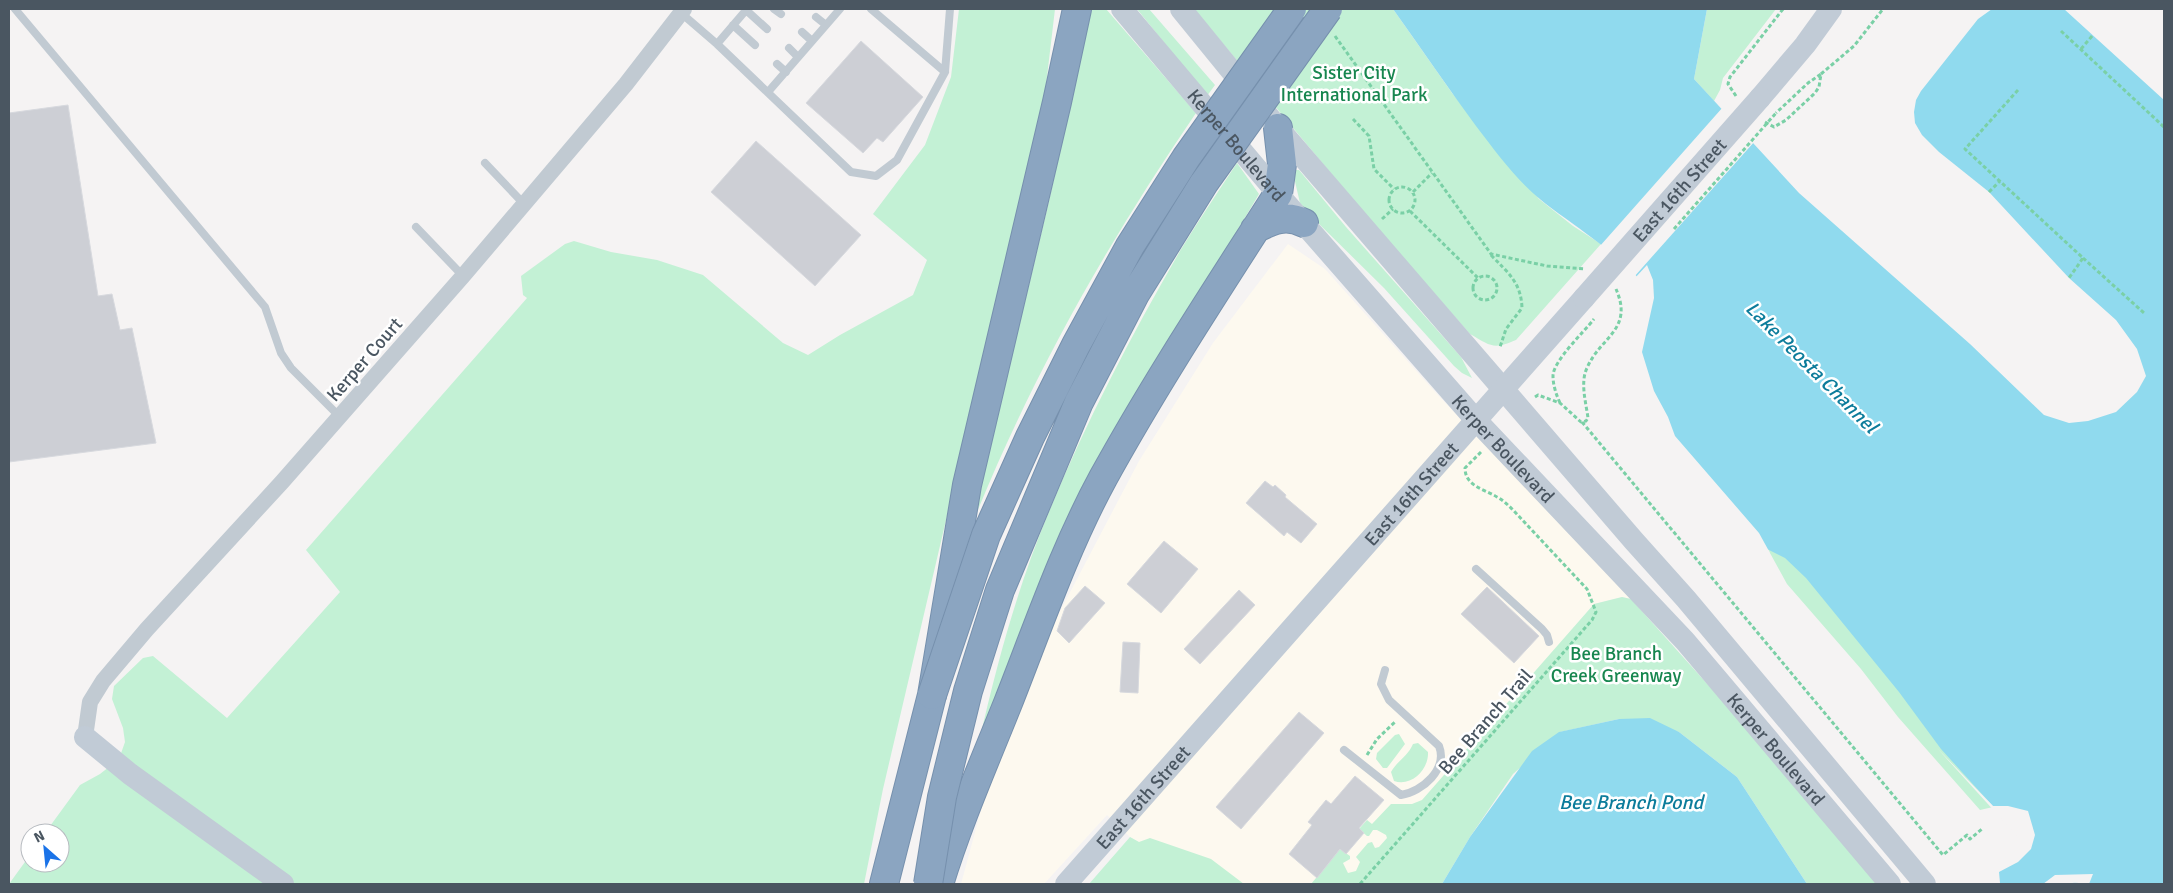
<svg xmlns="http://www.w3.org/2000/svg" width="2173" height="893" viewBox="0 0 2173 893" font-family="Signika,sans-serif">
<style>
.commercial{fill:#fdf9ef}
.green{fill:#c3f1d5}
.water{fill:#90daee}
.pier{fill:#f5f3f3}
.building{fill:#cdcfd5;stroke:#d7d9de}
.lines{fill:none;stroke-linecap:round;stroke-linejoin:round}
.highway-casing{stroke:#7690ad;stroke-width:30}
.path{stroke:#7ad0a6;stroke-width:3;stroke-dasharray:4 2.5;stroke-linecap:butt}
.lane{stroke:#c1cad2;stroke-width:8}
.street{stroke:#c1cad2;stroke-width:16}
.secondary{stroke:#c1cbd6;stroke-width:22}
.highway{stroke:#8ba5c1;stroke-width:28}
.highway-bridge-casing{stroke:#7690ad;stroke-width:30;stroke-linecap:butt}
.path-bridge{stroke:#7ad0a6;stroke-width:3;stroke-dasharray:4 2.5;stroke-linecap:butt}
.secondary-bridge{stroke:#c1cbd6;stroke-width:22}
.highway-bridge{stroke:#8ba5c1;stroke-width:28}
.labels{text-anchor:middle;stroke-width:5;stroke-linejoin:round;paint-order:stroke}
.park-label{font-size:19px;fill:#17864f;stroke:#fff}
.street-label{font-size:19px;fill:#4a5661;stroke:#fff}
.water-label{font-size:20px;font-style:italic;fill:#0c7c9b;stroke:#fff}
</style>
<rect width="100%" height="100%" fill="#f5f3f3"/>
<!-- commercial -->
<path class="commercial" d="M 1288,244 L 1325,269 L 1436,393 L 1631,599 L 1622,597 L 1594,604 L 1350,884 L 1212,884 L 1130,837 L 1107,815 L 1044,884 L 961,884 L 984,799 L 1056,619 L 1139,461 L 1213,343 Z"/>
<!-- green -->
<path class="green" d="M 959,9 L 1055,9 L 1044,102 L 883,789 L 864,884 L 9,884 L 30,855 L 30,863 L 60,863 L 60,833 L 45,833 L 80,785 L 100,774 L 119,759 L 125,742 L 123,728 L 112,699 L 114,686 L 143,658 L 153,656 L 227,718 L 340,592 L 306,550 L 527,298 L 523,295 L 521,276 L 565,244 L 574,241 L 611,252 L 657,260 L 703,275 L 783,343 L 808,355 L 840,335 L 913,295 L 927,260 L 873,214 L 925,145 L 951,77 Z
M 1091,9 L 1106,9 L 1196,113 C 1107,243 1029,381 971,527 L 1049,201 Z
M 1137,9 L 1149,9 L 1215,85 L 1207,96 Z
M 1194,9 L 1393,9 L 1452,93 L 1539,199 L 1573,226 L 1601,244 L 1516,340 C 1493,350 1491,346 1470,334 L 1374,225 Z
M 1707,9 L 1776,9 L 1723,78 L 1720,90 L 1714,101 L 1694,79 Z
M 1237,163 L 1259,194 L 1192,307 L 1041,583 L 980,738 C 997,663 1018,586 1048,514 C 1085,424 1131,336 1180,251 C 1198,221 1218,192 1237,163 Z
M 1296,170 L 1299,170 L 1346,227 L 1461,357 L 1472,378 L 1462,373 L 1454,366 L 1384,288 L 1312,217 L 1300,203 L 1293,173 Z
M 1759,533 L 1785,549 L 1993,807 L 1980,810 L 1898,717 L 1861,669 L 1787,584 Z
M 1622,597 L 1631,599 L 1736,716 L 1878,884 L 1807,884 L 1737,777 L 1679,732 L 1619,719 L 1560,732 L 1513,774 L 1470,837 L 1442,884 L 1311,884 L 1340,849 L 1350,856 L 1350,859 L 1343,863 L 1348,873 L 1356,871 L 1360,862 L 1356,857 L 1368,843 L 1372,842 L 1375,848 L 1379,847 L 1387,838 L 1386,835 L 1377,830 L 1373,830 L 1369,836 L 1367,836 L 1359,829 L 1367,820 L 1372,824 L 1391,804 L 1412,804 L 1422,800 L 1594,604 Z
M 1399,734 L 1405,744 L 1387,768 L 1383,768 L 1376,759 L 1377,753 L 1395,735 Z
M 1418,743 L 1428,752 C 1429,769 1412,787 1394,781 L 1391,772 C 1397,761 1408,756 1413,744 Z
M 1130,837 L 1139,842 L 1150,838 L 1211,859 L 1244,884 L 1089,884 Z"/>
<!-- water -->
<path class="water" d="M 1393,9 L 1707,9 L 1694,79 L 1799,193 L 1970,344 L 2044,415 L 2069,423 L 2088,421 L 2116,412 L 2137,392 L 2146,376 L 2137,349 L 2116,320 L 2069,278 L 1989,192 L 1939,152 L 1922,135 L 1915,123 L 1914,112 L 1916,100 L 1921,91 L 1978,19 L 1992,9 L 2064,9 L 2164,100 L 2164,884 L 2083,884 L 2056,879 L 2046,884 L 1994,884 L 1993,876 L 2016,854 L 2019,835 L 1941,749 L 1899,692 L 1806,578 L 1785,558 L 1759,545 L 1710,493 L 1631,374 C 1634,357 1647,299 1642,285 C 1635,264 1561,217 1541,200 C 1516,180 1496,152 1476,126 C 1448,88 1421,48 1393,9 Z
M 1650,718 L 1679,732 L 1737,777 L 1807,884 L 1442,884 L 1470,837 L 1532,751 L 1559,732 L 1619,719 Z"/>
<!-- pier -->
<path class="pier" d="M 1723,107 L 1755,141 L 1634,277 L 1600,246 Z
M 1647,265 L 1653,280 L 1654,298 L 1642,352 L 1654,391 L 1668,417 L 1675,436 L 1759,533 L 1770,553 L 1757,546 L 1678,463 L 1654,427 L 1629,376 L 1625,358 L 1638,318 L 1640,297 L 1640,286 L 1635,278 Z
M 1937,748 L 1993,806 L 2008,806 L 2028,811 L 2035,835 L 2031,849 L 2018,862 L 1999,872 L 2000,883 L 1997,884 L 1991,884 L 1991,867 L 2014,852 L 2017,844 L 2017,836 Z
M 2093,874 L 2089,884 L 2057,881 L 2052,884 L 2043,884 L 2055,875 Z"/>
<!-- building -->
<path class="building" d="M 861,41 L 923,97 L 883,142 L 877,138 L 863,153 L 806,103 Z
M 68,105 L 98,296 L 112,294 L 120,330 L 132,328 L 156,443 L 9,462 L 9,113 Z
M 756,141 L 861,235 L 815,286 L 711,192 Z
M 1265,481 L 1273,487 L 1275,485 L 1286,495 L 1285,497 L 1317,524 L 1301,543 L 1287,532 L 1284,536 L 1246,503 Z
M 1164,541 L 1198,569 L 1161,613 L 1127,584 Z
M 1085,586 L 1105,603 L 1069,643 L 1057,631 L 1065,608 Z
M 1487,587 L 1539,636 L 1514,663 L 1461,614 Z
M 1239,590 L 1255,605 L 1200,664 L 1184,649 Z
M 1123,642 L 1140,643 L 1138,693 L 1120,692 Z
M 1299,712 L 1324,733 L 1241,829 L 1216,807 Z
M 1355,776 L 1384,800 L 1359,828 L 1364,833 L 1346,854 L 1340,849 L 1317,878 L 1289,854 L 1312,825 L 1308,822 L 1326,800 L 1331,804 Z"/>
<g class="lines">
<defs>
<path id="highway" d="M 1255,229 C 1272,220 1286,214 1304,223
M 884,884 L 932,695 L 967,485 L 1057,102 L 1077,9
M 939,884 C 958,822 984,763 1008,703 C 1038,627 1064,550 1103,478 C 1157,380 1218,288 1278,194 L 1282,164 L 1278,128"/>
</defs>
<!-- highway casing -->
<use href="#highway" class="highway-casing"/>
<!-- path -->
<path class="path" d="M 2061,31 L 2164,127
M 1335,36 L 1491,254 L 1547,266 L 1585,269
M 2081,49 L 2093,35
M 1821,74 L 1854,46 L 1883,9
M 2018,90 L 1965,149 L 2083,258 L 2069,278
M 1736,96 L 1728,84 L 1730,77 L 1783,9
M 1353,119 L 1369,136 L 1374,169 L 1394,189
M 1765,122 L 1774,127 L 1786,120 L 1815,93 L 1819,87 L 1821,74 L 1808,83 L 1776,113
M1389 200a13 13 0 1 1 26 0a13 13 0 1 1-26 0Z
M 1413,192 L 1432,173
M 1989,192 L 2000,181
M 1410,211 L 1478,278
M 1382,219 L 1393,209
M 1491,255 C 1508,273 1521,282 1522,308 L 1506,329 L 1500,347
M 2083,258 L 2144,313
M1473 288a12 12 0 1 1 24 0a12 12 0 1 1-24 0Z
M 1535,397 L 1538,395 L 1560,403 L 1581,422 L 1586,421 L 1588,418 C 1586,403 1580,382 1587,368 C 1600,337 1634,330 1616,289
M 1560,403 C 1556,394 1553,385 1553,376 C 1553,361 1584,332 1594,319
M 1582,422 L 1943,855 L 1967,835 L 1970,839 L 1982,829
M 1367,755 L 1377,739 L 1395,722
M 1360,884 L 1592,620 L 1596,612 L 1587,589 L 1513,510 C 1508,505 1503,500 1497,497 C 1484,489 1465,486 1465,468 L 1482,451"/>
<!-- lane -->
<path class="lane" d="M 15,9 L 265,307 L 281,353 L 291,368 L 340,417
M 774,9 L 781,14
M 871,9 L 945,72
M 746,10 L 767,29
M 681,13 L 717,44 L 851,172 L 876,176 L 897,160 L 945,72 L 950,9
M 816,17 L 826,25
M 733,25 L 755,45
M 802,32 L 812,41
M 717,44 L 747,9
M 789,48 L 798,57
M 777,64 L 786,72
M 768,92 L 840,9
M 485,163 L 524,204
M 416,227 L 463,276
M 1476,569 L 1542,629 L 1547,635 L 1549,642
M 1344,750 L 1401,795 C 1422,792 1448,769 1439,746 L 1389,700 L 1381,684 L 1385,670"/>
<!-- street -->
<path class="street" d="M 85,737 L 90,702 L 103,681 L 147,629 L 282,482 L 463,276 L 626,84 L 684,9"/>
<!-- secondary -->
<g class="secondary">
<path id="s1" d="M 1122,9 L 1278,194 L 1475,419 L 1685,641 L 1890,884"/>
<path d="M 1181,9 L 1278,128 L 1634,541 L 1686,599 L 1925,884"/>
<path d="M 1760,98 L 1805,45 L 1831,9"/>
<path d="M 85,737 L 130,774 L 283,884"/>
<path id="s2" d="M 1066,884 L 1584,298"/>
</g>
<!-- highway -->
<use href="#highway" class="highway"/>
<defs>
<path id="highway-bridge" d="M 932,695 L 986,535 L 1030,437 L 1076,345 L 1130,246 L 1186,158 L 1292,9
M 928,884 L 942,797 L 968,691 L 1000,590 L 1079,402 L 1135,294 L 1204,183 L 1328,9"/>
</defs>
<!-- highway-bridge casing -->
<use href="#highway-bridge" class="highway-bridge-casing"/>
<!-- path-bridge -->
<path class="path-bridge" d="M 1674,229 L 1776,113"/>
<!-- secondary-bridge -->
<path class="secondary-bridge" id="s3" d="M 1584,298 L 1760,98"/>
<!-- highway-bridge -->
<use href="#highway-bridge" class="highway-bridge"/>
</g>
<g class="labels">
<!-- park labels -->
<g class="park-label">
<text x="1354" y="79">Sister City<tspan x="1354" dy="22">International Park</tspan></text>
<text x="1616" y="660">Bee Branch<tspan x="1616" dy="22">Creek Greenway</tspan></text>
</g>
<!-- street labels -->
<g class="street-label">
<text dy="7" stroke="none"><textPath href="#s1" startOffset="178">Kerper Boulevard</textPath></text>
<text dy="7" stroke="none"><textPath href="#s3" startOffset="144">East 16th Street</textPath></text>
<text transform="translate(364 359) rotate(-49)" y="7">Kerper Court</text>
<text dy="7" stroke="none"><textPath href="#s1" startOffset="582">Kerper Boulevard</textPath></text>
<text dy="7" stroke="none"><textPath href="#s2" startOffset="521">East 16th Street</textPath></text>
<text transform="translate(1485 721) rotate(-49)" y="7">Bee Branch Trail</text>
<text dy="7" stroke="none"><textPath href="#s1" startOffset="988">Kerper Boulevard</textPath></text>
<text dy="7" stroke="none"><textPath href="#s2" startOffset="116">East 16th Street</textPath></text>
</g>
<!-- water labels -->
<g class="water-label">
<text transform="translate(1812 367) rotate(45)" y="7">Lake Peosta Channel</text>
<text x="1631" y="809">Bee Branch Pond</text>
</g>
</g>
<!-- border -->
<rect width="2173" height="893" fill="none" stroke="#4a5661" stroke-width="20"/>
<!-- north arrow -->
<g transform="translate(45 848) rotate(333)"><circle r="24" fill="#ffffff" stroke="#b7bbc0"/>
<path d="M0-4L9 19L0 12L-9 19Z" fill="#1a73e8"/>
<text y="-8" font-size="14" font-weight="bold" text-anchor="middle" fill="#4a5661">N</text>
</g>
</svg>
